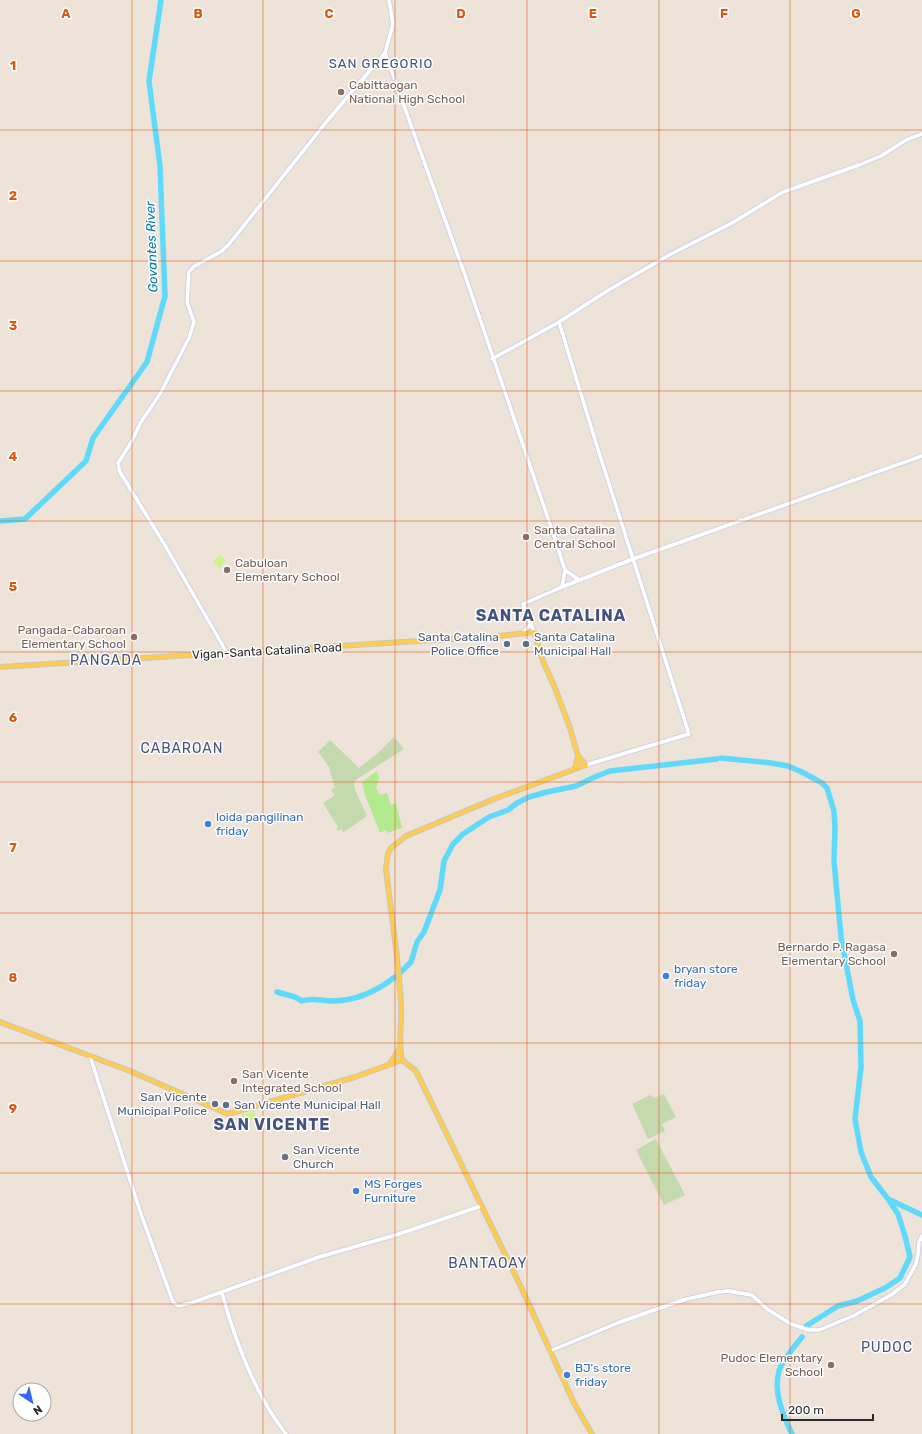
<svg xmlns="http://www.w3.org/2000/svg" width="922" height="1434" viewBox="0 0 922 1434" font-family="Rubik,sans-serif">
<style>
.green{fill:#b3ea8f}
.cemetery{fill:#c5d9ae}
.pitch{fill:#ccf38a}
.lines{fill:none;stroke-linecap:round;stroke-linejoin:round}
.river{stroke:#60dafb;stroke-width:5.5}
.minor-casing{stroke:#ced3e4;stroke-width:5.5}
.major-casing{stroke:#c7c7c7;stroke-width:6}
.minor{stroke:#fff;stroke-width:3.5}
.major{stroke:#ffcc4c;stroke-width:4}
.grid{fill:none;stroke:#de570d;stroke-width:1;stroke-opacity:0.55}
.education-dot{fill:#8d6e63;stroke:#fff;stroke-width:1.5}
.service-dot{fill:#5c6f8a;stroke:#fff;stroke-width:1.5}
.shop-dot{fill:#3f7fe0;stroke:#fff;stroke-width:1.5}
.worship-dot{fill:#6b7280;stroke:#fff;stroke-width:1.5}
.labels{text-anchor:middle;stroke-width:3;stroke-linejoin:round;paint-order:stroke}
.education-label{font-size:12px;fill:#785e54;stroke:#fff;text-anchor:start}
.service-label{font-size:12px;fill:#4e5e75;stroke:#fff;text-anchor:end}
.street-label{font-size:12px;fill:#292929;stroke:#fff}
.shop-label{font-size:12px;fill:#366cbe;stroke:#fff;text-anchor:start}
.worship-label{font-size:12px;fill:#5b616d;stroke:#fff;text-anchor:start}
.neighbourhood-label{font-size:13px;letter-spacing:1px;fill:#45527e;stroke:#fff}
.water-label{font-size:13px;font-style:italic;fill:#0076a6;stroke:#fff}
.quarter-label{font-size:14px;letter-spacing:1px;fill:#45527e;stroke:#fff}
.district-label{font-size:16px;font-weight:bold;letter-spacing:1px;fill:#45527e;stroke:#fff}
.grid-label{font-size:13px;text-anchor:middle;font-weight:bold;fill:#de570d;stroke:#fff;stroke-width:3;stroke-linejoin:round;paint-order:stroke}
</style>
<rect width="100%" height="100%" fill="#ede3d9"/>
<!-- green -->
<path class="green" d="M 377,771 L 379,778 L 376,788 L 380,795 L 387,793 L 391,805 L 396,803 L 402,828 L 388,833 L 386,830 L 380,833 L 365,795 L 362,782 Z"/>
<!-- cemetery -->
<path class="cemetery" d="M 394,737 L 404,749 L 357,779 L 354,782 L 355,790 L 367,816 L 344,832 L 341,829 L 338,831 L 336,828 L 338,827 L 323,803 L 335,795 L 331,790 L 335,787 L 333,784 L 334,783 L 330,773 L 330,768 L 318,752 L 330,740 L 359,768 L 378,753 Z
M 664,1094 L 676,1117 L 662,1124 L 665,1131 L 648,1139 L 632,1104 L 650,1095 L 654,1098 Z
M 656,1139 L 685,1195 L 664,1205 L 636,1150 Z"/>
<!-- pitch -->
<path class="pitch" d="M 219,555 L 226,560 L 220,568 L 213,563 Z
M 254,1111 L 256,1118 L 244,1122 L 242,1115 Z"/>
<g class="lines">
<!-- river -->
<path class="river" d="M 0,521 L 25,519 L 86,461 L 93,438 L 147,362 L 165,296 L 160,166 L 149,81 L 161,0
M 721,758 L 771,763 L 788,766 L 804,773 L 822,783 L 827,788 L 834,811 L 835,828 L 834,861 L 841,937 L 853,1000 L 860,1021 L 861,1067 L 855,1119 L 861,1152 L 871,1177 L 888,1199 L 922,1215
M 401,972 L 411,962 L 417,942 L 424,932 L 440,890 L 444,861 L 453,844 L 463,834 L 489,817 L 508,810 L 517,803 L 529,797 L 547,792 L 576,786 L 597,776 L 610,771 L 717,759
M 277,992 L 295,997 L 302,1001 C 312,997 321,1001 332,1001 C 355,1001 377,991 395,977
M 806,1326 L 838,1306 L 857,1301 L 885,1288 L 900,1278 L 910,1257 L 905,1236 L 898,1214 L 888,1199
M 792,1434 C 783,1415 773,1392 779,1371 C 782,1360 795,1346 802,1337"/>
<defs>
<path id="minor" d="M 385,53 L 465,275 L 552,530 L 565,570 L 562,587
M 559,322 L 596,443 L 689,734 L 586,765
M 492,359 L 559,322 L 607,291 L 671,254 L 732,223 L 783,192 L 859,165 L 881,156 L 906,140 L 922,134
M 565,570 L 579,580
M 534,632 L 523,604 L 562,587 L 633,559 L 922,456
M 523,633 L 531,623
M 227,653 L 166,547 L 120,472 L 118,463 L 132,441 L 141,422 L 160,394 L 189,338 L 194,322 L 187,302 L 189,272 L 193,267 L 222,251 L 230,243 L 327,121 L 385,53 L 393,24 L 389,0
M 90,1056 L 141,1214 L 173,1302 L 178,1306 L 194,1302 L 319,1257 L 399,1234 L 481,1206
M 222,1293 C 235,1340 255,1395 286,1434
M 550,1351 L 620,1322 L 683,1300 L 718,1292 L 728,1291 L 752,1295 L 767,1309 L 791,1324 L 809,1330 L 819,1330 L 853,1316 L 891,1295 L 905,1284 L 916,1264 L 918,1254 L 919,1242 L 922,1236"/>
<path id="major" d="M 0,667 L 499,636 L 534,632 L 543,661 L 555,688 L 570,728 L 578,756 L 586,765 L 494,799 L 406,836 L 391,848 L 388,853 L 386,869 C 391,914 399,960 401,1006 C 402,1024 398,1042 402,1060 L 415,1070 L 418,1075 L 521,1287 L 574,1403 L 592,1434
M 575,768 L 578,756
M 0,1022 L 130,1071 L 228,1114 L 355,1077 L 402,1060
M 389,1065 L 399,1049"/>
</defs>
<!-- minor casing -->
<use href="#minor" class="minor-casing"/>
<!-- major casing -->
<use href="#major" class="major-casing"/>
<!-- minor -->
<use href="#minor" class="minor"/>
<!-- major -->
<use href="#major" class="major"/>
</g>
<!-- grid -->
<path class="grid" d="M 132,0 L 132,1434M 263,0 L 263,1434M 395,0 L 395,1434M 527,0 L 527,1434M 659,0 L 659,1434M 790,0 L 790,1434M 0,130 L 922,130M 0,261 L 922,261M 0,391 L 922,391M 0,521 L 922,521M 0,652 L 922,652M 0,782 L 922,782M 0,913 L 922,913M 0,1043 L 922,1043M 0,1173 L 922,1173M 0,1304 L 922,1304"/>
<!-- markers -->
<g class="education-dot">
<circle cx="341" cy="92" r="4"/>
<circle cx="526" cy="537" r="4"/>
<circle cx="227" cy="570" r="4"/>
<circle cx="134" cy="637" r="4"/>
<circle cx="894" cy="954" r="4"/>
<circle cx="234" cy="1081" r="4"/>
<circle cx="831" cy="1365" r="4"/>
</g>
<g class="service-dot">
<circle cx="507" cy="644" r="4"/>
<circle cx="526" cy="644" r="4"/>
<circle cx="215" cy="1104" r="4"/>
<circle cx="226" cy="1105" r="4"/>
</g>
<g class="shop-dot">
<circle cx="208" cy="824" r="4"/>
<circle cx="666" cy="976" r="4"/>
<circle cx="356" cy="1191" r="4"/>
<circle cx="567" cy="1375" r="4"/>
</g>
<circle class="worship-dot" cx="285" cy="1157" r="4"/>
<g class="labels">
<!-- education labels -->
<g class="education-label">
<text x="349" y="89">Cabittaogan<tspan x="349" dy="14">National High School</tspan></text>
<text x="534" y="534">Santa Catalina<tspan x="534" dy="14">Central School</tspan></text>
<text x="235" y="567">Cabuloan<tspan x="235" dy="14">Elementary School</tspan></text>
<text x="126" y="634" text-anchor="end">Pangada-Cabaroan<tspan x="126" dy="14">Elementary School</tspan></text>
<text x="886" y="951" text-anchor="end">Bernardo P. Ragasa<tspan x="886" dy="14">Elementary School</tspan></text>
<text x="242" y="1078">San Vicente<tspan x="242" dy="14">Integrated School</tspan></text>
<text x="823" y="1362" text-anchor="end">Pudoc Elementary<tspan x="823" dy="14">School</tspan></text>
</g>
<!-- service labels -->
<g class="service-label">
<text x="499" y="641">Santa Catalina<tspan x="499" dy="14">Police Office</tspan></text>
<text x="534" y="641" text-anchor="start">Santa Catalina<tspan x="534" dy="14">Municipal Hall</tspan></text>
<text x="207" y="1101">San Vicente<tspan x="207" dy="14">Municipal Police</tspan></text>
<text x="234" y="1109" text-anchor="start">San Vicente Municipal Hall</text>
</g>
<!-- street labels -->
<g class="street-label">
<text transform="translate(267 651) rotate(-3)" y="4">Vigan-Santa Catalina Road</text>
</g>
<!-- shop labels -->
<g class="shop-label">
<text x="216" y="821">loida pangilinan<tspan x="216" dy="14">friday</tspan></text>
<text x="674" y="973">bryan store<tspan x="674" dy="14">friday</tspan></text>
<text x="364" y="1188">MS Forges<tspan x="364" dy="14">Furniture</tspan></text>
<text x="575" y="1372">BJ's store<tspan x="575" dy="14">friday</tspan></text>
</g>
<!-- worship labels -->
<g class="worship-label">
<text x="293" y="1154">San Vicente<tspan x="293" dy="14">Church</tspan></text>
</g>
<!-- neighbourhood labels -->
<g class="neighbourhood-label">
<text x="381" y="68">SAN GREGORIO</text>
</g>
<!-- water labels -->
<g class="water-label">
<text transform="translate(151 247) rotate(-92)" y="5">Govantes River</text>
</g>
<!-- quarter labels -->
<g class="quarter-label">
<text x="106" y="665">PANGADA</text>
<text x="182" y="753">CABAROAN</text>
<text x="488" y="1268">BANTAOAY</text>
<text x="887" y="1352">PUDOC</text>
</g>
<!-- district labels -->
<g class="district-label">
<text x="551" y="621">SANTA CATALINA</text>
<text x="272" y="1130">SAN VICENTE</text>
</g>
</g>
<g class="grid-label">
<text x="66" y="18">A</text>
<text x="198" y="18">B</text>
<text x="329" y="18">C</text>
<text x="461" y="18">D</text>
<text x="593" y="18">E</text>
<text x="724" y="18">F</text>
<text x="856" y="18">G</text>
<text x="13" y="70">1</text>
<text x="13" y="200">2</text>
<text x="13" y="330">3</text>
<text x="13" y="461">4</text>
<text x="13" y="591">5</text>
<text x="13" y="722">6</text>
<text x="13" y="852">7</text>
<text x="13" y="982">8</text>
<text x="13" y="1113">9</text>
</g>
<!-- north arrow -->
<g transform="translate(32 1402) rotate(145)"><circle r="19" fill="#ffffff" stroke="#a9a9a9"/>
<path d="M0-3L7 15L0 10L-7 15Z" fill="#3465ff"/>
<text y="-6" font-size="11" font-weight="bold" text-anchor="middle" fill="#292929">N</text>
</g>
<!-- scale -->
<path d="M782 1414v6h91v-6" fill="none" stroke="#292929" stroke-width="2"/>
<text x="788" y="1414" font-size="12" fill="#292929" stroke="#ffffff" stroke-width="3" paint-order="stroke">200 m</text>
</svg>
